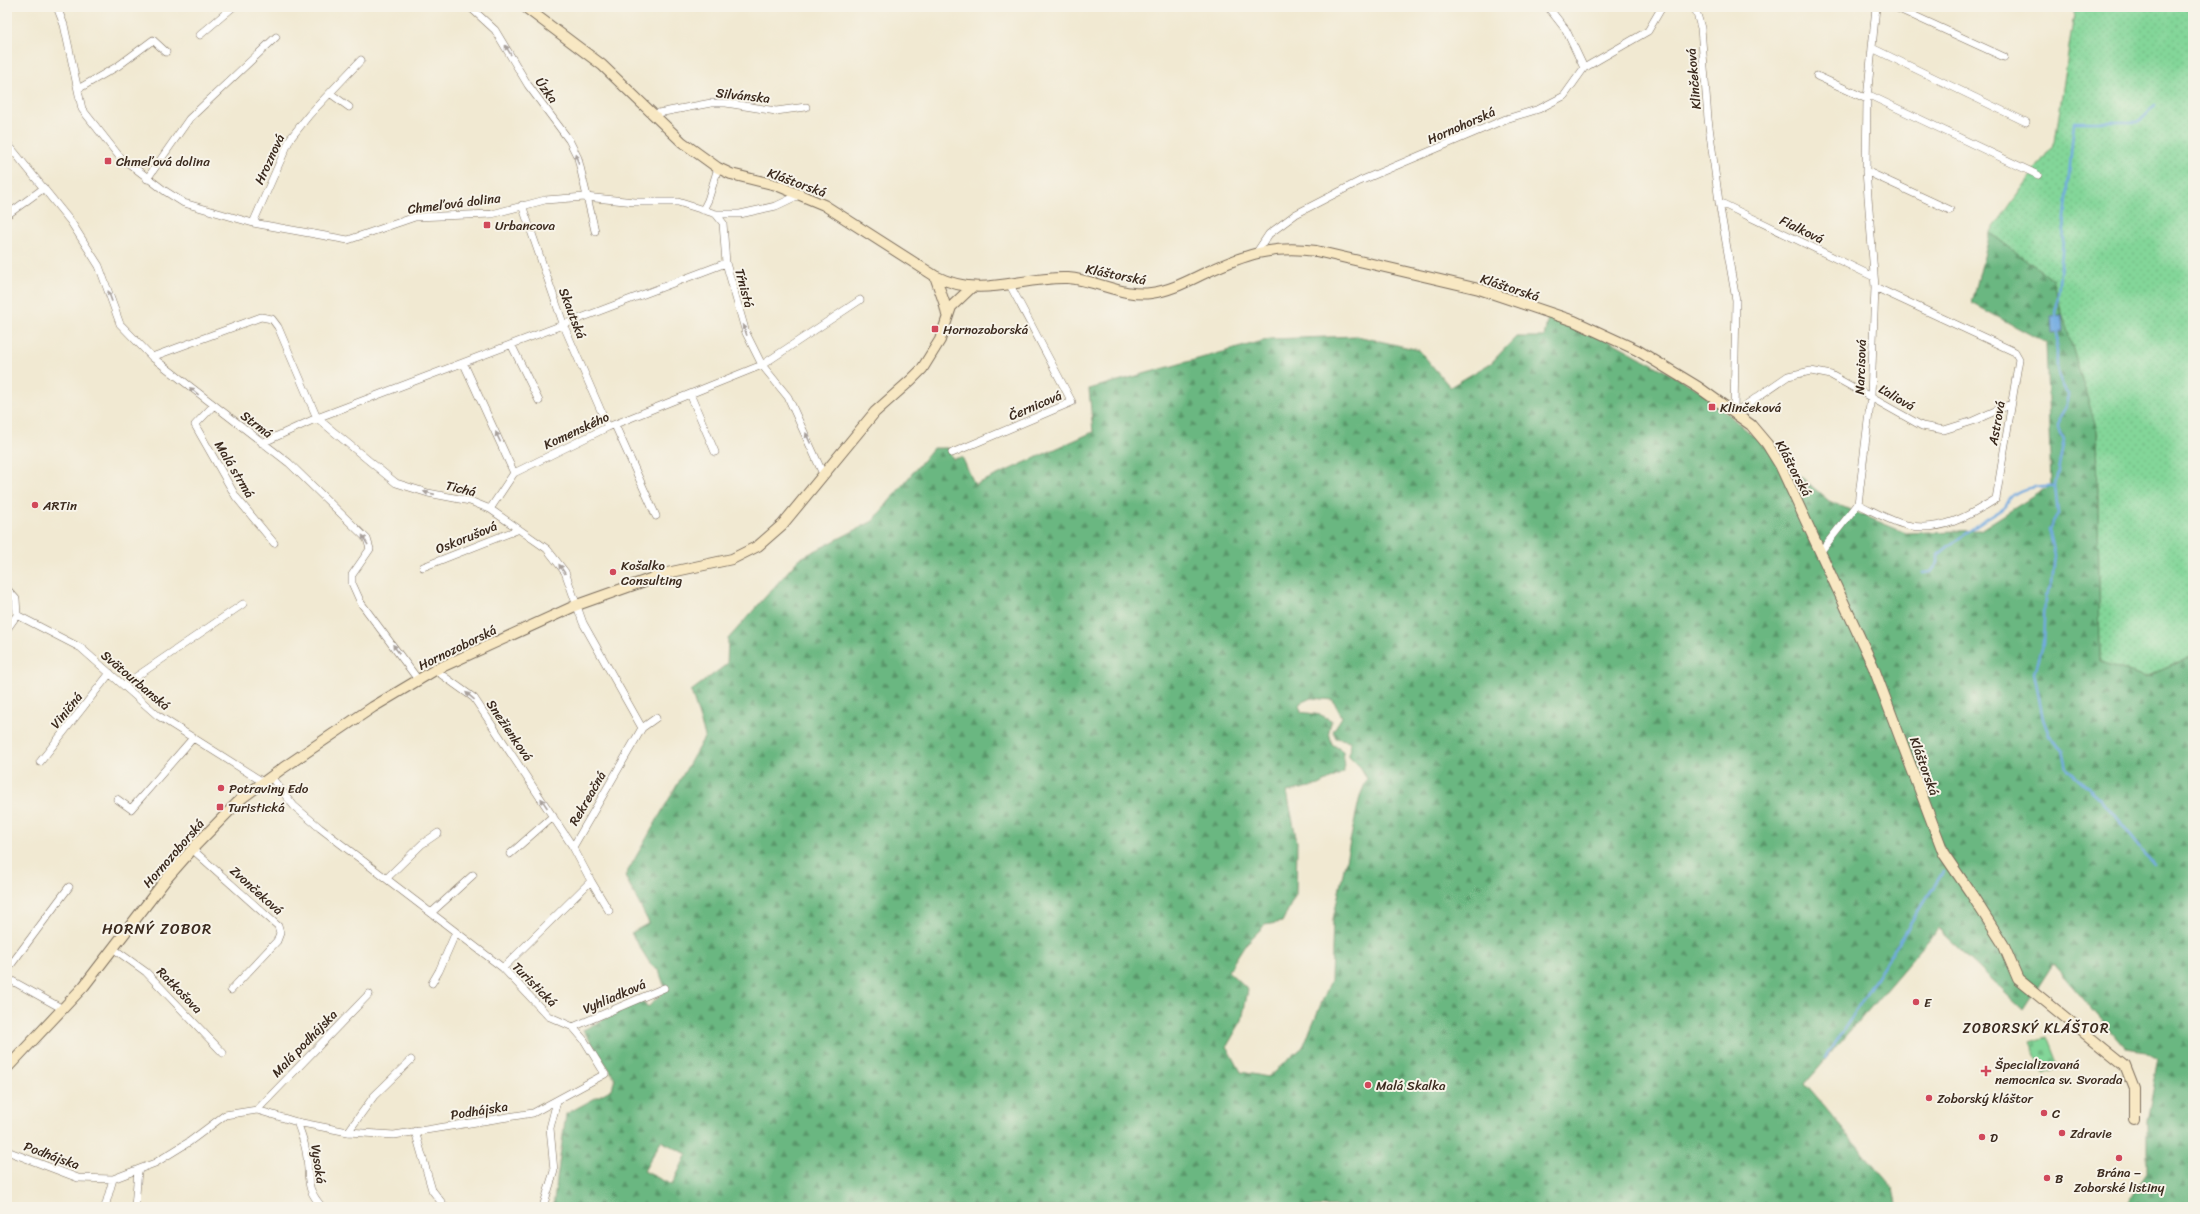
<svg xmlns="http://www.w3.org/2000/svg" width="2200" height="1214" viewBox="0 0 2200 1214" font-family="Sriracha,sans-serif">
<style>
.grass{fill:url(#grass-dots);stroke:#5f805c}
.forest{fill:url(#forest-firs);stroke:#527050;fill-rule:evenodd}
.cemetery{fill:url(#cemetery-stones);stroke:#5f805c}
.water{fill:#71aae1;stroke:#566a80}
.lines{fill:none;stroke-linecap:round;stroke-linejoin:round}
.stream{stroke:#71aae1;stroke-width:2.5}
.street-casing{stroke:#7b6d5d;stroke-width:8}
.secondary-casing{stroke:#7b6d5d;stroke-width:12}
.street{stroke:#fff;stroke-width:7}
.secondary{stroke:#f8e8c3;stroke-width:10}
.oneway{fill:#a79f9a}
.poi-dot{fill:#d1495b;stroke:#f7f3e8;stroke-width:1.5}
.labels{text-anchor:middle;stroke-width:4;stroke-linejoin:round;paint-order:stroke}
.street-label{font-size:13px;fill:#3b2a1e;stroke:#f7f3e8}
.poi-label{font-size:13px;fill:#3b2a1e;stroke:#f7f3e8;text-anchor:start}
.neighbourhood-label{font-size:14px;letter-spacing:1px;fill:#3b2a1e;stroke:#f7f3e8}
.quarter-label{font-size:15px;letter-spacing:1px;fill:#3b2a1e;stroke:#f7f3e8}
</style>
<defs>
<pattern id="grass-dots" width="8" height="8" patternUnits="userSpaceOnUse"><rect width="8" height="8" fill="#83d699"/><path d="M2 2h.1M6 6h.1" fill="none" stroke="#72b883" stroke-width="1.8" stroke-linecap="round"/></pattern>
<pattern id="forest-firs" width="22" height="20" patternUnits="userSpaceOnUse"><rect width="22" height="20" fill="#6ab781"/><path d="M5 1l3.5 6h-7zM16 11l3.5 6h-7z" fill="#589569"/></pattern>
<pattern id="cemetery-stones" width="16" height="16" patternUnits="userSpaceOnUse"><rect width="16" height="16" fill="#83d699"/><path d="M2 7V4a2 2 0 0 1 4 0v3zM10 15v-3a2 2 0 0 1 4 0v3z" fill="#72b883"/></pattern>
</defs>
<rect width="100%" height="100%" fill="#f7f3e8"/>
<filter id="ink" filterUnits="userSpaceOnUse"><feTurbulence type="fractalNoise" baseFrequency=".025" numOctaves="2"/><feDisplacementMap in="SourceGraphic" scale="8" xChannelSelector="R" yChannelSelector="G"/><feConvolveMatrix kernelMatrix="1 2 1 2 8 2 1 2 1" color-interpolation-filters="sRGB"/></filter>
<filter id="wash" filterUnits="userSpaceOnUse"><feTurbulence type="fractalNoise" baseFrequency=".012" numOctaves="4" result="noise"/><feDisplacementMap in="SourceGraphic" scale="16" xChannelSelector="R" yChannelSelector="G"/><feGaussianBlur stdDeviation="0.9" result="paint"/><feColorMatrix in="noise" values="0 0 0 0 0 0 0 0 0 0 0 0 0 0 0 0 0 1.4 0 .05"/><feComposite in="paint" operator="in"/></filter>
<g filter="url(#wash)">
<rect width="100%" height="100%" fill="#f1e9d2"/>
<!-- grass -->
<path class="grass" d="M 2075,7 L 2193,7 L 2193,656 L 2146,677 L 2100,662 L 2097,431 L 2052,279 L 1990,233 L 2055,142 Z"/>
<!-- forest -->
<path class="forest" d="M 1990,233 L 2052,279 L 2097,430 L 2100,662 L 2146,677 L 2193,656 L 2193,1207 L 2124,1207 L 2147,1173 L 2147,1121 L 2159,1058 L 2146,1051 L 2126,1048 L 2053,964 L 2023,1010 L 1938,929 L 1805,1084 L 1893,1188 L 1897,1207 L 553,1207 L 566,1114 L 612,1089 L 615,1078 L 583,1030 L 642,1000 L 648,1007 L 666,990 L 659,971 L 651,965 L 631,933 L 649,923 L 625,876 L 705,736 L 691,691 L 727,664 L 728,639 L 799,559 L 873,521 L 933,448 L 948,448 L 953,459 L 962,457 L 975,485 L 1093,432 L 1089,389 L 1270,339 L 1357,336 L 1419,350 L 1450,387 L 1491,363 L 1516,337 L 1544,337 L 1548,317 L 1607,339 L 1701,391 L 1829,501 L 1906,533 L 1980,530 L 2051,485 L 2046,343 L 1972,303 ZM 1311,698 L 1333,700 L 1342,717 L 1333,731 L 1336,738 L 1350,741 L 1349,756 L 1361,768 L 1367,779 L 1360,796 L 1333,919 L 1331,980 L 1303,1047 L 1268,1077 L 1241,1072 L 1227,1046 L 1242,1020 L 1248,990 L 1228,971 L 1244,946 L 1265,925 L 1282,922 L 1296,894 L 1297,842 L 1287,792 L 1319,785 L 1344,772 L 1343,751 L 1332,744 L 1329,732 L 1331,720 L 1321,715 L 1301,712 L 1300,703 ZM 661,1141 L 687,1154 L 672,1185 L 644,1171 Z"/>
<!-- cemetery -->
<path class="cemetery" d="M 2047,1037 L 2059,1068 L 2044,1074 L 2031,1042 Z"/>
<!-- water -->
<path class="water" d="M 2062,315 L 2063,332 L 2052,333 L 2051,316 Z"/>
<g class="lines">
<!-- stream -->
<path class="stream" d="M 2056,316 L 2074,122 L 2139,122 L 2155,106
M 2058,333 C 2057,357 2053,374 2068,395 L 2065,408 L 2060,417 L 2059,428 L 2064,440 L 2055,486 L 2058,513 L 2049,529 L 2055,555 L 2052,583 L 2045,597 L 2043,643 L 2034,672 L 2043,719 L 2049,735 L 2063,749 L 2067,768 L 2101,799 L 2154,865
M 1922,573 L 1931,572 L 1938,563 L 1938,555 C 1960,536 1978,524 2003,509 C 2008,506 2007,501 2011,497 C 2020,487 2043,485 2055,486
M 1826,1058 L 1943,872"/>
</g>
</g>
<g filter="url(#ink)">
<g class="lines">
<defs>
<path id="street" d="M 57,7 L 64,25 L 82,109 L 119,156 L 165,191 L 184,203 L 253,223 L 348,240 L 415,217 L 492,214 L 545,200 L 585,197 L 635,202 L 678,202 L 716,214 L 740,214 L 776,206 L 801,194
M 470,7 L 495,30 L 528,85 L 569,140 L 578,158 L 595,231
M 1548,7 L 1566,30 L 1584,68
M 1695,7 L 1701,28 L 1708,119 L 1719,202 L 1736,300 L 1734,413
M 1895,7 L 2004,57
M 200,35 L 233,7
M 1872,48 L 2026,122
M 1817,76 L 1867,99
M 78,89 L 118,66 L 153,40 L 166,52
M 331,94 L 349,107
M 1867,94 L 2038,175
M 653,114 L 711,103 L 726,103 L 776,111 L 806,107
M 7,143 L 71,222 L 99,266 L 120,324 L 152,357 L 289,463 L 367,539 L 370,549 L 352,575 L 352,583 L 361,603 L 419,681
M 1866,171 L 1950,210
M 147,179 L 189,119 L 276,37
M 1719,202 L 1874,277
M 522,205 L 564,326 L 608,427
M 703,210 L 708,200 L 718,168
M 716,214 L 723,223 L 726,263 L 746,333 L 762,365 L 788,397 L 823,474
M 7,215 L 44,188
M 253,223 L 290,139 L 309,115 L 361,60
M 1257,252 L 1269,234 L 1296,214 L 1360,181 L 1506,119 L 1539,109 L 1564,96 L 1584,68 L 1648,31 L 1662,7
M 512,346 L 539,401
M 152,357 L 261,317 L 272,319 L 278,327 L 317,418 L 396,483 L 428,493 L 470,501 L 490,509 L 547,549 L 565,572 L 583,623 L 642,728 L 573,847
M 464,364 L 514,473
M 690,394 L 715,452
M 213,406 L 195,425 L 236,497 L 274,543
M 1734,413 L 1788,376 L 1811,371 L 1831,375 L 1922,426 L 1944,430 L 1973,421 L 2011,404
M 615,425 L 656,516
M 262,443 L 317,418 L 726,263
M 952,453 L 1072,402 L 1010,285
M 1858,504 C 1873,511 1890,521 1906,525 C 1940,533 1969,516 1996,499 L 2019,359 L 2015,352 L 1875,287
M 490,509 L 514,473 L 608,427 L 762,365 L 860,300
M 1821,551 L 1858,504 L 1871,396 L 1875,287 L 1866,171 L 1867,99 L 1876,7
M 423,567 L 517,530
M 7,589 L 16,599 L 17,615
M 17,615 L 81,648 L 157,715 L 263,782
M 7,629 L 17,615
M 435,670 L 474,698 L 573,847 L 591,881 L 503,968
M 124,685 L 243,604
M 642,728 L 656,718
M 40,762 L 110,673
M 117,799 L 131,809 L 193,738
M 192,849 L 278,926 L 280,933 L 277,941 L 231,990
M 510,854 L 553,816
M 387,878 L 422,844 L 438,833
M 591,881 L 609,911
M 431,913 L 473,875
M 114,949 L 146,972 L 223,1053
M 7,970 L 69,887
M 7,978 L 63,1009
M 432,983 L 439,971 L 456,932
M 573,1027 L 664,988
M 257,1110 L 369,994
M 297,1122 C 301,1133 306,1145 307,1158 C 310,1182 305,1187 322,1207
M 415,1131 L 432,1190 L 445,1207
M 348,1132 L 374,1096 L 411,1060
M 7,1151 L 78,1178 L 113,1179 L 155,1163 L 189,1142 L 225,1115 L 257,1110 L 297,1122 L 348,1132 L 394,1135 L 533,1113 L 605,1074 L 584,1040 L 573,1027 L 548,1016 L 503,968 L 320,828 L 294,806 L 271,777
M 105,1207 L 113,1179
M 135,1207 L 138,1170
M 543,1207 L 554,1171 L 550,1128 L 557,1101"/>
<path id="secondary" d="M 525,7 L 602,65 L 682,142 L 718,168 L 731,174 L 776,185 L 824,205 L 935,276 C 983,300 1019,276 1068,278 C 1096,280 1123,297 1151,293 C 1170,291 1188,281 1205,273 C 1244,255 1271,245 1316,251 L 1479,289 L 1574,321 L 1637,350 L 1698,387 L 1751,425 L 1767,444 L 1780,465 L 1873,666 L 1944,854 L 1972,895 L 2003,944 L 2018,979 L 2125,1066 L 2134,1089 L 2134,1118
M 935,276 L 944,302 L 947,315
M 7,1068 L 84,986 L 167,878 L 196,845 L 242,798 L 283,768 L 373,707 L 435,670 L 577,605 L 667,573 L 732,559 L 758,546 L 782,525 L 875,412 L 911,380 L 922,369 L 940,340 L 951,307 L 972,287"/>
</defs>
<!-- street casing -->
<use href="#street" class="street-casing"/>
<!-- secondary casing -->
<use href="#secondary" class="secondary-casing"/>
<!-- street -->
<use href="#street" class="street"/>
<!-- secondary -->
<use href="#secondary" class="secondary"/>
</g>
<!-- one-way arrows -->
<defs><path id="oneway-solid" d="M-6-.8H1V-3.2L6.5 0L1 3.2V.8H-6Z"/></defs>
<g class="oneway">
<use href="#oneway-solid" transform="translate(508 50) rotate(-121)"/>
<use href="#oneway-solid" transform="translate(577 159) rotate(-107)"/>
<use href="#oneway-solid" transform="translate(110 296) rotate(-110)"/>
<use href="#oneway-solid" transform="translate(745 330) rotate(-109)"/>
<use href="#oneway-solid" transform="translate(194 391) rotate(-141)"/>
<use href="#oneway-solid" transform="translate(498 437) rotate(-115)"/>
<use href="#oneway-solid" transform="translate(808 438) rotate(-114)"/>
<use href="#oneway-solid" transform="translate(429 493) rotate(-167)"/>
<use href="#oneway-solid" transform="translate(365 540) rotate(-120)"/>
<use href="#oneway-solid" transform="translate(562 569) rotate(-124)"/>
<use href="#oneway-solid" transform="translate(396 649) rotate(-125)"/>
<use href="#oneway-solid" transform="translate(470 696) rotate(-140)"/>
<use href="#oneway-solid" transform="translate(544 803) rotate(-124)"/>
</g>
</g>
<!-- markers -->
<g class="poi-dot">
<rect x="104" y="157" width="8" height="8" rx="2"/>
<rect x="483" y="221" width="8" height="8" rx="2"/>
<rect x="931" y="325" width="8" height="8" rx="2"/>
<rect x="1708" y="403" width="8" height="8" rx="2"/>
<circle cx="35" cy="505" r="4"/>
<circle cx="613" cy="572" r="4"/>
<circle cx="221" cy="788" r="4"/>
<rect x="216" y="803" width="8" height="8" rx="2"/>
<circle cx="1916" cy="1002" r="4"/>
<path d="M1984 1065h4v4h4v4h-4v4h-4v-4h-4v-4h4z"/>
<circle cx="1368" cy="1085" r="4"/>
<circle cx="1929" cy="1098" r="4"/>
<circle cx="2044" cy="1113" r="4"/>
<circle cx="2062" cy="1133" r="4"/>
<circle cx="1982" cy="1137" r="4"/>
<circle cx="2119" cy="1158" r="4"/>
<circle cx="2047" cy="1178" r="4"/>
</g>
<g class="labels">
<!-- street labels -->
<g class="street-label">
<text transform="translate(1693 79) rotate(-95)" y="5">Klinčeková</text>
<text transform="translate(547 90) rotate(54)" y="5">Úzka</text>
<text transform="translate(743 95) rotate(6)" y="5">Silvánska</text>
<text transform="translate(1461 125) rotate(-24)" y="5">Hornohorská</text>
<text transform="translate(269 159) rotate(-65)" y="5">Hroznová</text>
<text transform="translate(797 182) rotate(20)" y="5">Kláštorská</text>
<text transform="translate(454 203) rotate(-7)" y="5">Chmeľová dolina</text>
<text transform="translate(1802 229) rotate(26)" y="5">Fialková</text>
<text transform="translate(1116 274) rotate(11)" y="5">Kláštorská</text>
<text transform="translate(1510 287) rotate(18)" y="5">Kláštorská</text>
<text transform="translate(745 288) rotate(75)" y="5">Tŕnistá</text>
<text transform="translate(573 313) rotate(69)" y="5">Skautská</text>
<text transform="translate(1860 367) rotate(-88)" y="5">Narcisová</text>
<text transform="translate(1897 397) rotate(30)" y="5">Ľaliová</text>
<text transform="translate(1035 405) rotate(-23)" y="5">Černicová</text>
<text transform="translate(1996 423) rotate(-80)" y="5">Astrová</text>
<text transform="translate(257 424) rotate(37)" y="5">Strmá</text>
<text transform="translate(576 430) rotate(-25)" y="5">Komenského</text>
<text transform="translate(1794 468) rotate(62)" y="5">Kláštorská</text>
<text transform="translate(235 469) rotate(59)" y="5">Malá strmá</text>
<text transform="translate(461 488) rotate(14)" y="5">Tichá</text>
<text transform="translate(466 537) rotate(-22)" y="5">Oskorušová</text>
<text transform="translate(457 647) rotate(-26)" y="5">Hornozoborská</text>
<text transform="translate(136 680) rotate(40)" y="5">Svätourbanská</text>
<text transform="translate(66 710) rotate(-51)" y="5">Viničná</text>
<text transform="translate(510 730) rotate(56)" y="5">Snežienková</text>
<text transform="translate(1925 766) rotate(70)" y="5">Kláštorská</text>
<text transform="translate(587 798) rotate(-60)" y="5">Rekreačná</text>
<text transform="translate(173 853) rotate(-49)" y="5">Hornozoborská</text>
<text transform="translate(257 890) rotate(42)" y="5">Zvončeková</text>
<text transform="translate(535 984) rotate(45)" y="5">Turistická</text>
<text transform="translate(180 990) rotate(46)" y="5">Ratkošova</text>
<text transform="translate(614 996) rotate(-23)" y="5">Vyhliadková</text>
<text transform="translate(304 1043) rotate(-46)" y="5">Malá podhájska</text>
<text transform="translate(479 1110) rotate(-9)" y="5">Podhájska</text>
<text transform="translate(52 1155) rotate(20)" y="5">Podhájska</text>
<text transform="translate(319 1164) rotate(82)" y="5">Vysoká</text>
</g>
<!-- poi labels -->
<g class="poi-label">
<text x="116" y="166">Chmeľová dolina</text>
<text x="495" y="230">Urbancova</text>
<text x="943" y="334">Hornozoborská</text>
<text x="1720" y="412">Klinčeková</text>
<text x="43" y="510">ARTin</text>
<text x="621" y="570">Košalko<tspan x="621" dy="15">Consulting</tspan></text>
<text x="229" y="793">Potraviny Edo</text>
<text x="228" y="812">Turistická</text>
<text x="1924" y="1007">E</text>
<text x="1995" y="1069">Špecializovaná<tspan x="1995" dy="15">nemocnica sv. Svorada</tspan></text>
<text x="1376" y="1090">Malá Skalka</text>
<text x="1937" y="1103">Zoborský kláštor</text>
<text x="2052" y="1118">C</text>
<text x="2070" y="1138">Zdravie</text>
<text x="1990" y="1142">D</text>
<text x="2119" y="1177" text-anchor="middle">Brána –<tspan x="2119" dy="15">Zoborské listiny</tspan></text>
<text x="2055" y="1183">B</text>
</g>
<!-- neighbourhood labels -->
<g class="neighbourhood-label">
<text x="2036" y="1033">ZOBORSKÝ KLÁŠTOR</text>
</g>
<!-- quarter labels -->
<g class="quarter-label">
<text x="157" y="934">HORNÝ ZOBOR</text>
</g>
</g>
<!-- margin -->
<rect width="2200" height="1214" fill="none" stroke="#f7f3e8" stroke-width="24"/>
</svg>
